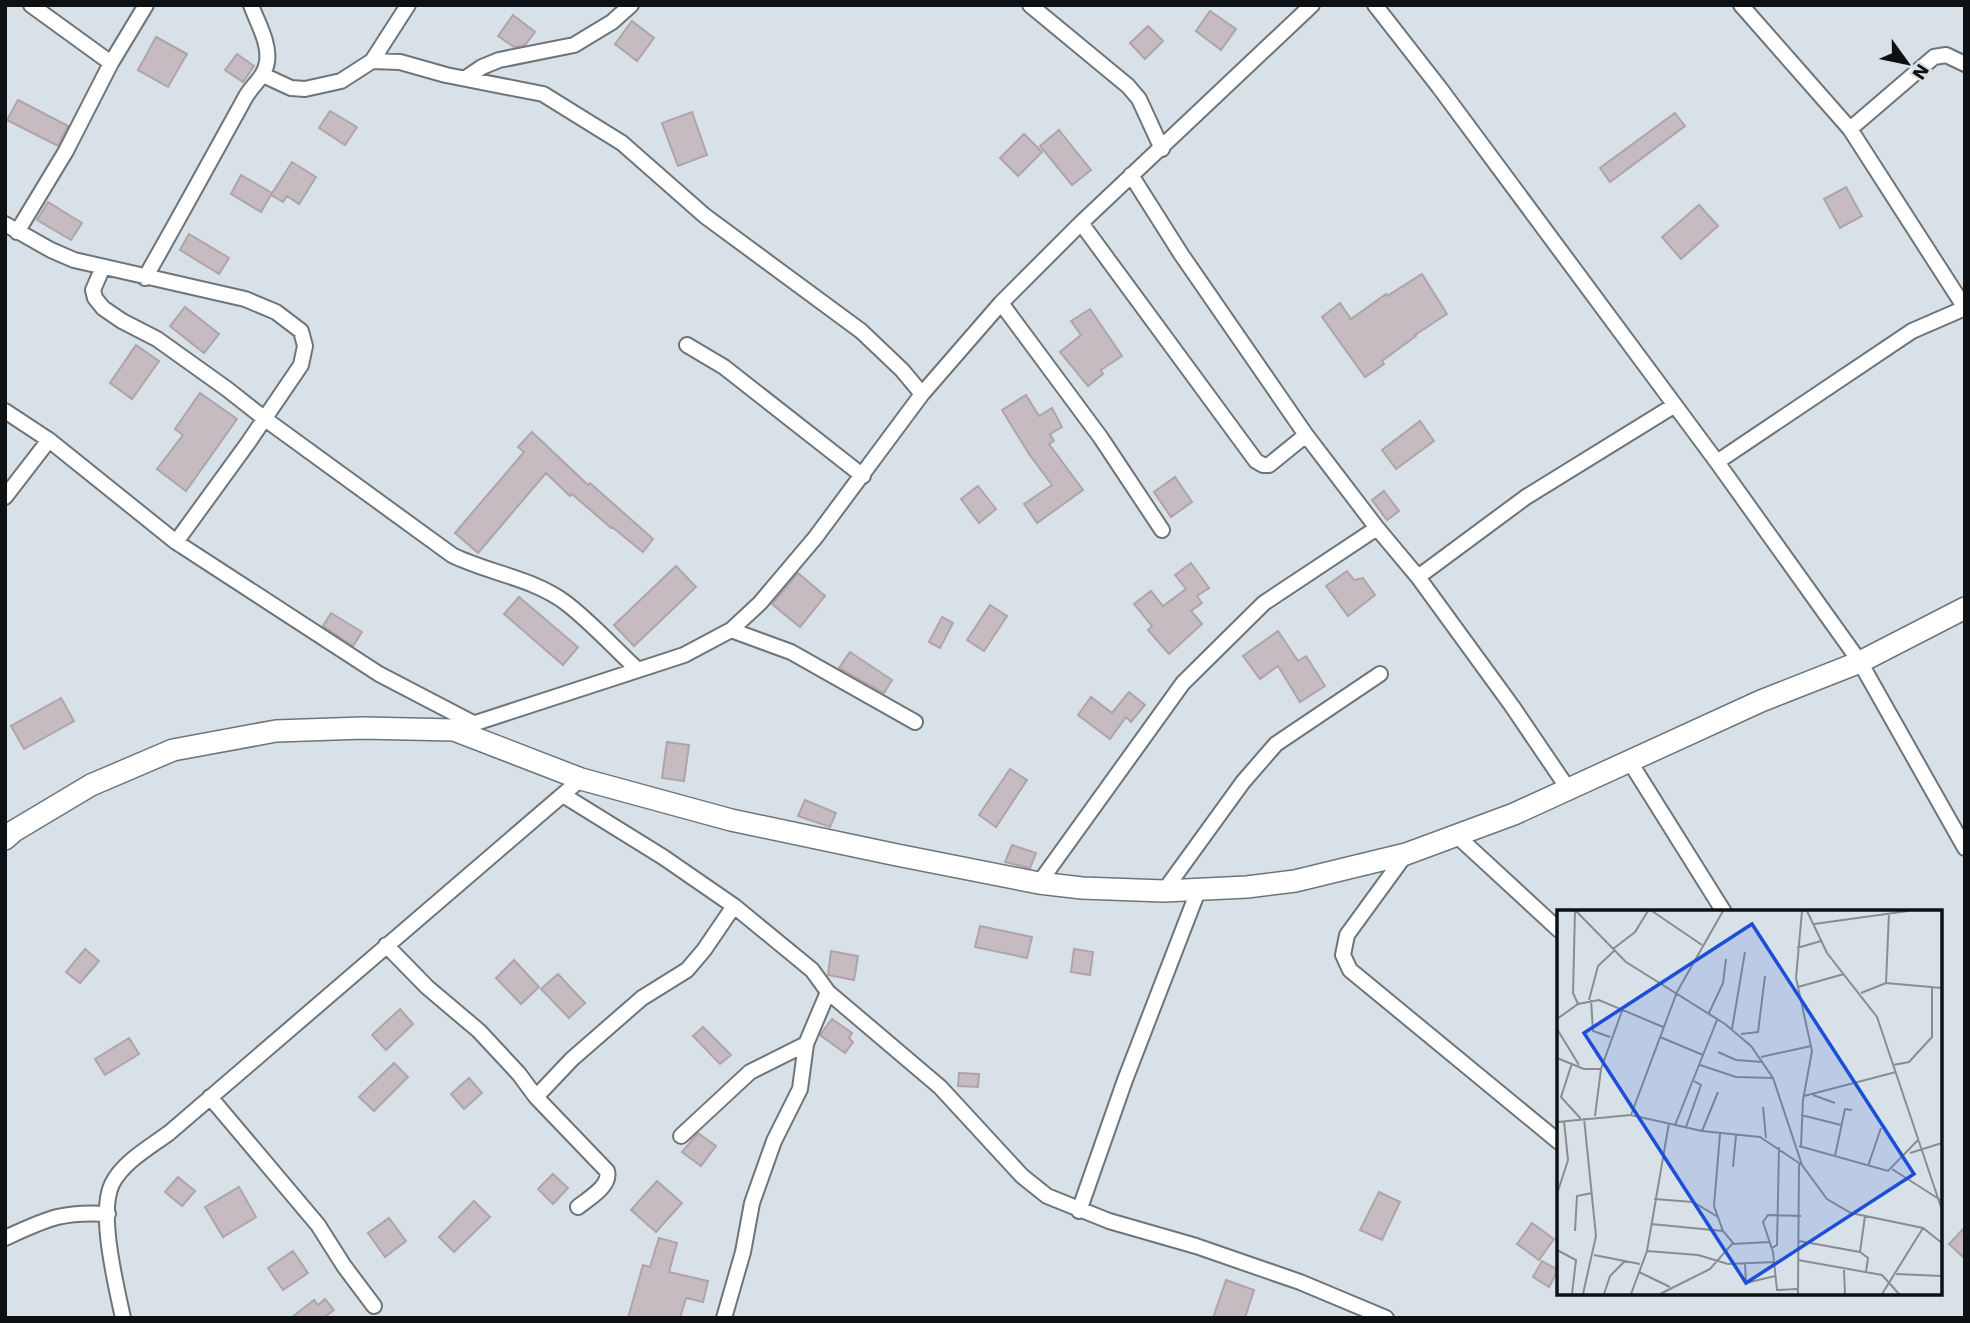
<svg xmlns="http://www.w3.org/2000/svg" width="1970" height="1323" viewBox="0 0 1970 1323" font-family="'Work Sans',sans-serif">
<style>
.building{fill:#c5bbc1;stroke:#aea4a9;stroke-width:2}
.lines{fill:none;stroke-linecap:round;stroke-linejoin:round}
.street-casing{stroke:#6d757b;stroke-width:18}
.secondary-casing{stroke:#6d757b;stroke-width:24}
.street{stroke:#fff;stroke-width:14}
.secondary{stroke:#fff;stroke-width:21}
.inset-road{fill:none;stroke:#878e93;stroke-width:2}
.view{fill:#1d4ed8;fill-opacity:0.15;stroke:#1d4ed8;stroke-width:3.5}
.inset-edge{fill:none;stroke:#0e1113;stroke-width:3.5}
</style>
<rect width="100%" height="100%" fill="#d8e1e8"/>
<!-- building -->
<path class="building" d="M 1210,11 L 1236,29 L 1221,50 L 1196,31 Z
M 513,15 L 535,32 L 525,45 L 514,47 L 498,36 Z
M 632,21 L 654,38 L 637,61 L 615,44 Z
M 1148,26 L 1163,41 L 1145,59 L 1130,43 Z
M 156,37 L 187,54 L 168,87 L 138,70 Z
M 237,54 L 254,66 L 243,82 L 225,70 Z
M 18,100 L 68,126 L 58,146 L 7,120 Z
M 330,111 L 357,127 L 345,145 L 319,128 Z
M 692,112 L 707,155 L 678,166 L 662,123 Z
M 1675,113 L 1685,126 L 1610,182 L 1600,168 Z
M 1059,130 L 1091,170 L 1072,185 L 1040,146 Z
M 1024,134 L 1042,152 L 1018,176 L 1000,158 Z
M 292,162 L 316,177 L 299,204 L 287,196 L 283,202 L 271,195 Z
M 241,175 L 272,193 L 261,212 L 231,194 Z
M 1846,187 L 1862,216 L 1840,228 L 1824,199 Z
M 48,202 L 82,223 L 71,240 L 37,220 Z
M 1699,205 L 1718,226 L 1681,259 L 1662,237 Z
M 189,234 L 229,258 L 219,274 L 180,250 Z
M 1422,274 L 1447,314 L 1415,335 L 1416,336 L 1382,361 L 1384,364 L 1365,377 L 1322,317 L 1340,303 L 1351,319 L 1386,294 L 1387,296 Z
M 185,307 L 219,334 L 204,353 L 170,326 Z
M 1090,309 L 1122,356 L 1101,370 L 1103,374 L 1088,386 L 1060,352 L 1081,335 L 1071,321 Z
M 136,345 L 159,361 L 132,399 L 110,383 Z
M 200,393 L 237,419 L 186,491 L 157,469 L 183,435 L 175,429 Z
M 1026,395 L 1039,416 L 1052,408 L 1062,427 L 1050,434 L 1054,441 L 1049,444 L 1083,490 L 1037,523 L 1024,504 L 1052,485 L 1029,454 L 1002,410 Z
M 1420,421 L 1434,441 L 1396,469 L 1382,450 Z
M 532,432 L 588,485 L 590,483 L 653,539 L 643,552 L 612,527 L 611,528 L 572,494 L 570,496 L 546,473 L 478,553 L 455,533 L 524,452 L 518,447 Z
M 1175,477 L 1192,502 L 1171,517 L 1154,492 Z
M 978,486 L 996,509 L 979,523 L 961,499 Z
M 1384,491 L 1399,511 L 1387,520 L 1372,500 Z
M 1191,563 L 1209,588 L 1197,596 L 1202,603 L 1191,611 L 1202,624 L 1169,654 L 1148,630 L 1152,626 L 1134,604 L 1151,591 L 1163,606 L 1186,589 L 1175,575 Z
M 676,566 L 696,587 L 634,646 L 614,625 Z
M 1347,571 L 1354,580 L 1363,578 L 1375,595 L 1348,616 L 1326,586 Z
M 798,573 L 825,596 L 800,627 L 772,604 Z
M 519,597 L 578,647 L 563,665 L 504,614 Z
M 990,605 L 1007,616 L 984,651 L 967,640 Z
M 331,613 L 362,632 L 353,646 L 323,626 Z
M 942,617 L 953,623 L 940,648 L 929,642 Z
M 1278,631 L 1298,661 L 1306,656 L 1325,686 L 1300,702 L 1278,666 L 1260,679 L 1243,656 Z
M 850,652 L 892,680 L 884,693 L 839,668 Z
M 1129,692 L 1145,705 L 1131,722 L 1126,717 L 1110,739 L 1078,715 L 1091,697 L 1112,713 Z
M 61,698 L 74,721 L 24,749 L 11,726 Z
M 667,742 L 689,745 L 684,781 L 662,778 Z
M 1010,769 L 1027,780 L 996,827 L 979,815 Z
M 805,800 L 836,813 L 830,827 L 798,816 Z
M 1012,845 L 1036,853 L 1030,868 L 1005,862 Z
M 980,926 L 1032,937 L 1027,958 L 975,947 Z
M 85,949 L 99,961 L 80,983 L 66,972 Z
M 1074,949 L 1093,952 L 1090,975 L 1071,972 Z
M 831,951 L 858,956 L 854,980 L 828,975 Z
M 514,960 L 539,987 L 521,1004 L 496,978 Z
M 558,974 L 585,1003 L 569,1018 L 541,989 Z
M 400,1009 L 413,1024 L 386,1050 L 372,1035 Z
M 832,1019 L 852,1033 L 849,1038 L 853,1042 L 845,1053 L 820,1035 Z
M 703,1027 L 731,1055 L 720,1064 L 693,1036 Z
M 129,1038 L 139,1054 L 105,1075 L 95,1059 Z
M 394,1063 L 408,1077 L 374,1111 L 359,1097 Z
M 959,1073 L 979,1074 L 978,1087 L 958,1086 Z
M 469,1078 L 482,1093 L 464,1109 L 451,1094 Z
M 698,1133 L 716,1146 L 701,1166 L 682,1152 Z
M 553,1174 L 568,1188 L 553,1204 L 538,1189 Z
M 178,1177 L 195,1191 L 182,1206 L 165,1192 Z
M 657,1181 L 682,1203 L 656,1232 L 631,1210 Z
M 239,1187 L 256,1217 L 223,1237 L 205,1207 Z
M 1379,1192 L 1400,1202 L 1382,1240 L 1360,1230 Z
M 474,1201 L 490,1217 L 454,1252 L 439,1237 Z
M 389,1218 L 406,1241 L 385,1257 L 368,1233 Z
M 1532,1223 L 1554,1239 L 1539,1260 L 1517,1244 Z
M 1965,1227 L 1965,1259 L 1949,1244 Z
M 659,1238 L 677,1243 L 669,1272 L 708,1281 L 703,1302 L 686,1298 L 680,1318 L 628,1318 L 643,1265 L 650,1267 Z
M 293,1251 L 308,1273 L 283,1290 L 268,1268 Z
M 1542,1261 L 1558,1270 L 1549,1287 L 1533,1277 Z
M 1226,1280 L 1254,1290 L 1245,1318 L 1213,1318 Z
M 325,1299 L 334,1310 L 326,1316 L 327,1318 L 291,1318 L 314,1300 L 318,1305 Z"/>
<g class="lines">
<defs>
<path id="street" d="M 31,5 L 111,63
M 1030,5 L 1128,86 L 1139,99 L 1162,149
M 1375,5 L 1439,87 L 1717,462 L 1860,662 L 1965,848
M 1741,5 L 1850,129 L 1965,308
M 372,61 L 400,62 L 446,75 L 543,94 L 622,143 L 705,216 L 861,331 L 902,370 L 922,394
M 263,75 L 291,88 L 305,89 L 341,81 L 372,61 L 408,5
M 466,78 L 482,67 L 499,60 L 574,45 L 612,22 L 631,5
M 1850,129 L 1934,57 L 1946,55 L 1965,64
M 1131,175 L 1181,254 L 1306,435 L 1377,528 L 1418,577 L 1512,706 L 1569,790
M 1081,223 L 1256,461 L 1263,465 L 1269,465 L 1306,435
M 5,224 L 51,250 L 74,260 L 245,299 L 276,312 L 301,331 L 305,346 L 301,365 L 248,443 L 176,542
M 17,232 L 66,151 L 111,63 L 146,5
M 103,267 L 93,290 L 95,298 L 103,308 L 122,321 L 157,339 L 227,389 L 265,419 L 452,555 C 488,573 533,578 566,603 C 592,623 614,648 638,670
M 145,278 C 179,218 212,158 245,98 C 252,85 265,77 267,62 C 270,43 257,22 251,5
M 1001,303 L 1101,438 L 1162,530
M 687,345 L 724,367 L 863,476
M 5,411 L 49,440 L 176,542 L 379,674 L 473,723
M 1717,462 L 1912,331 L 1965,308
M 5,497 L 49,440
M 1418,577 L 1526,497 L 1675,405
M 731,630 L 791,652 L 915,722
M 454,730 L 684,655 L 731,630 L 760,603 L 815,538 L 922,394 L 1001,303 L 1081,223 L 1312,5
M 1630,762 L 1724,912
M 563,795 L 663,857 L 734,906 L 812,970 L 828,992 L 940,1087 L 1022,1176 L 1047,1196 L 1109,1221 L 1196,1246 L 1300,1282 L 1386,1318
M 1456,835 L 1559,930
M 1406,854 L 1347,935 L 1343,955 L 1350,970 L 1559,1142
M 1039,883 L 1183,683 L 1264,603 L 1377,528
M 1164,891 L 1243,782 L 1276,744 L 1380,674
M 386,945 L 427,987 L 479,1031 L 519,1074 L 536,1097 L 607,1171 C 611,1186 589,1198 578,1207
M 210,1097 L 318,1225 L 344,1266 L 374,1306
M 536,1097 L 572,1059 L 642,998 L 687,970 L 704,950 L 734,906
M 681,1136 L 750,1072 L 806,1044
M 1079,1211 L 1125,1080 L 1198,891
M 5,1238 C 47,1219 61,1211 108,1214
M 123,1318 C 116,1285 98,1213 112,1184 C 123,1162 150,1147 169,1133 L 581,779
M 724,1318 L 743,1252 L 752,1203 L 774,1141 L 800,1089 L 806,1044 L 828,992"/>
<path id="secondary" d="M 5,839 L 14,831 L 91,785 L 173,750 L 276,731 L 363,728 L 454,730 L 581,779 L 731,820 L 897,855 L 1039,883 L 1082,888 L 1164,891 L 1247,887 L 1295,881 L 1406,854 L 1514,814 L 1761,701 L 1860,662 L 1965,608"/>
</defs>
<!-- street casing -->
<use href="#street" class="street-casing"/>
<!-- secondary casing -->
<use href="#secondary" class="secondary-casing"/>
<!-- street -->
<use href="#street" class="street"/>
<!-- secondary -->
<use href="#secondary" class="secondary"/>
</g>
<!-- overview -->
<g transform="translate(1557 910)">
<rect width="385" height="385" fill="#d8e1e8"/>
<path class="inset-road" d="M 18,1 L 16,83 L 21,94M 19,1 L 69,52 L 168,114 L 194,136 L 216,168 L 245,255 L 270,289 L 294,303 L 366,318 L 385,333M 95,1 L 145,35M 250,1 L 270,43 L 320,107 L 385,300M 257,14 L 351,1M 240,38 L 264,31M 56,39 L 78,22 L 91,1M 329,73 L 332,3M 241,77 L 287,64M 304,83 L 329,73 L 385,78M 32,90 L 41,56 L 58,40M 34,90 L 36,121 L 53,127M 152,103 L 166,73 L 169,49M 0,109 L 21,94 L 42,90 L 106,117M 0,119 L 22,155M 175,119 L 188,42M 184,124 L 201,122 L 208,66M 103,127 L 146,145M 161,142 L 179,150 L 206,152M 204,147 L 254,136M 0,148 L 27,159 L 44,159M 15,153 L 4,187 L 24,209M 143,155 L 179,167 L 216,168M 336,155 L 352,152 L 375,127 L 375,78M 256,185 L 278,193M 247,186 L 339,162M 206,197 L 209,228M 74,205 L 120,82 L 166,1M 244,205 L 284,215M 38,206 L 44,159 L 66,98M 0,212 L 74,205 L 145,221 L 203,227 L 245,255M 118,215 L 160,110M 129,217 L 144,175 L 137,171M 145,221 L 161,182M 163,224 L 157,296 L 166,321M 242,236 L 331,261 L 362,229M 244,236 L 246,190 L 255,141 L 239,68 L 245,1M 353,243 L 385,233M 278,246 L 288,199 L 295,200M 311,256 L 324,218M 176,257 L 179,225M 335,259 L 385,291M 0,284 L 11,250 L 7,211M 97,289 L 136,292 L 161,307M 94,314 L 166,321 L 177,334M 18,321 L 20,286 L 35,283M 242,331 L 303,342 L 308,306M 215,338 L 220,335 L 222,237M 0,340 L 19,350 L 15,384M 90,341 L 141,345 L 171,354 L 217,352M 303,342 L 311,348 L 309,362M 37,345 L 83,354M 241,350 L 325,365 L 342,384M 188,354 L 189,373 L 218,366M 287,360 L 288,384M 82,362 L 113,377M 339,364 L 385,366M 240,379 L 220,380 L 216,342 L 206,312 L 211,305 L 244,306M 26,384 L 39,326 L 27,208M 47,384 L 53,366 L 68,351M 74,384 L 90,341 L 112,213M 103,384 L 153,359 L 175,334 L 213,332M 241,384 L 242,253M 325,384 L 366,318"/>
<path class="view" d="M 195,14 L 357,264 L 189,373 L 27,123 Z"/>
<rect width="385" height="385" class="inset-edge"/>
</g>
<!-- border -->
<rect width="1970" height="1323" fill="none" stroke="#0e1113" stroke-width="14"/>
<!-- north arrow -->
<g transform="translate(1907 63) rotate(123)" stroke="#d8e1e8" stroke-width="5" paint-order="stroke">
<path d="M0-5L12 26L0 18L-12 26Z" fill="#0e1113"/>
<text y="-10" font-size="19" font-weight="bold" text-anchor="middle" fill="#0e1113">N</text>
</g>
</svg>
